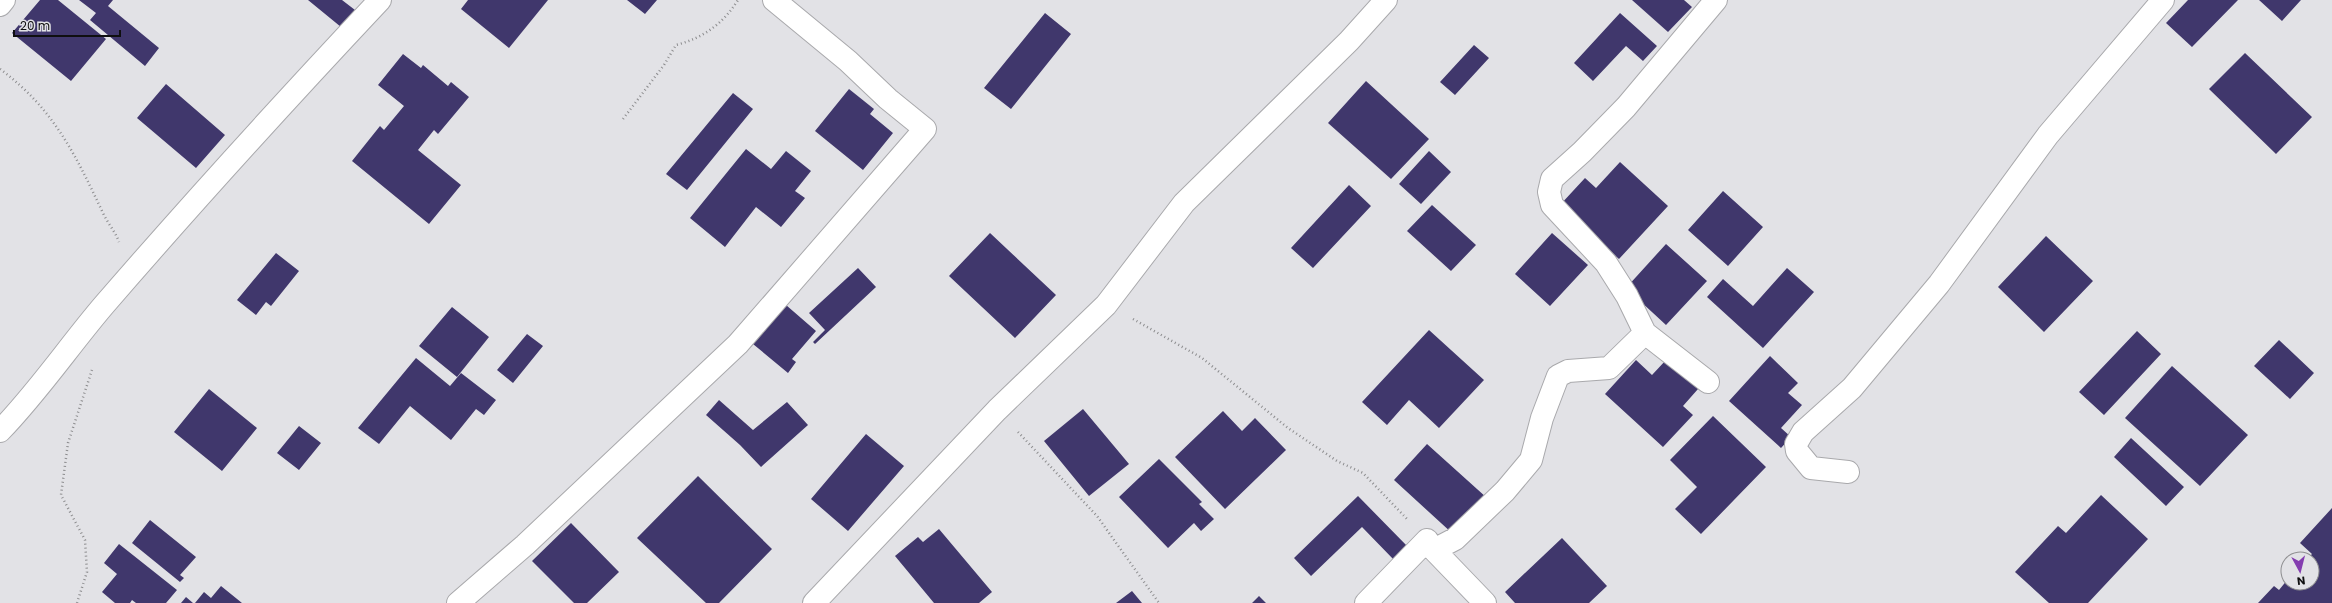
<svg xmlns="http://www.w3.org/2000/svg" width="2332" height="603" viewBox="0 0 2332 603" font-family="Poppins,sans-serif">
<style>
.building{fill:#40376c}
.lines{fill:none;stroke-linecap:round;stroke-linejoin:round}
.minor-casing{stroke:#a9a9ac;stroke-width:24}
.path{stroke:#8d8d8f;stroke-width:2.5;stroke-dasharray:1 3;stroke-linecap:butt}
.minor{stroke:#fff;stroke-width:22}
</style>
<rect width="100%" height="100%" fill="#e2e2e6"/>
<!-- building -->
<path class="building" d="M 40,0 L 58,0 L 106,39 L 71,81 L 12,33 Z
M 79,0 L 113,0 L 108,6 L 159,48 L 145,66 L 90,20 L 96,13 Z
M 308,0 L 342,0 L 355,10 L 341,27 Z
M 468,0 L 548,0 L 509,48 L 461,9 Z
M 627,0 L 657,0 L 645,14 Z
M 1632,0 L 1684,0 L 1692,7 L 1668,32 Z
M 2188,0 L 2238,0 L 2192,47 L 2166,23 Z
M 2259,0 L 2301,0 L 2282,21 Z
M 1045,13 L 1071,34 L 1011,109 L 984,88 Z
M 1620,13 L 1657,46 L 1643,61 L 1626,46 L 1593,81 L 1574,63 Z
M 1474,45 L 1489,58 L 1455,95 L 1440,82 Z
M 2245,53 L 2312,117 L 2276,154 L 2209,89 Z
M 403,54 L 421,68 L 423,65 L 448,86 L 451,82 L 469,97 L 438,134 L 434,130 L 418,150 L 461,185 L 429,224 L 352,161 L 380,126 L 384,130 L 404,106 L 378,85 Z
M 1366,81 L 1429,139 L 1391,179 L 1328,123 Z
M 166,84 L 225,135 L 196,168 L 137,118 Z
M 849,89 L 874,109 L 870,114 L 893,133 L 863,170 L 815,131 Z
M 733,93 L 753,109 L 687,190 L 666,174 Z
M 746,149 L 771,169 L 786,151 L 811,171 L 795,191 L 805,198 L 781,227 L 756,207 L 725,247 L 690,218 Z
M 1429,151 L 1451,172 L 1421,204 L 1399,184 Z
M 1620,162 L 1668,206 L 1619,259 L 1560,205 L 1585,178 L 1596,188 Z
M 1349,185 L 1371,206 L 1313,268 L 1291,248 Z
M 1723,191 L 1763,227 L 1728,266 L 1688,230 Z
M 1432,205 L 1476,245 L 1451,271 L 1407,231 Z
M 990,233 L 1056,295 L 1015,338 L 949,276 Z
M 1552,233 L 1588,265 L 1550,306 L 1515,274 Z
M 2046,236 L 2093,281 L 2044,332 L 1998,287 Z
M 1666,244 L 1707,281 L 1666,325 L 1626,288 Z
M 276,253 L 299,271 L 271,306 L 266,302 L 256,315 L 237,300 Z
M 858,268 L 876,287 L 815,344 L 813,342 L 825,330 L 809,313 Z
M 1787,268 L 1814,292 L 1763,348 L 1707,297 L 1723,279 L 1753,306 Z
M 786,305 L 816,331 L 792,359 L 796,362 L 788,373 L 753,344 Z
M 452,307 L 489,337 L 457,377 L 419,346 Z
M 1429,330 L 1484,380 L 1439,428 L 1409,400 L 1387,425 L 1362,402 Z
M 2137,331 L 2161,354 L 2104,415 L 2079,392 Z
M 527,334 L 543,346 L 513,383 L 497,370 Z
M 2279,340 L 2314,373 L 2290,399 L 2254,366 Z
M 1770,356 L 1798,383 L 1788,393 L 1802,405 L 1781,428 L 1791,437 L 1781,448 L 1729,401 Z
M 416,358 L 450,386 L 461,373 L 496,400 L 484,415 L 476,409 L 451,440 L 410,406 L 379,444 L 358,428 Z
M 1636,360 L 1652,375 L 1666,360 L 1698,389 L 1683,406 L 1693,415 L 1663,447 L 1605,394 Z
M 2172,366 L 2248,435 L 2200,486 L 2125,418 Z
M 209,389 L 257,428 L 222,471 L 174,432 Z
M 719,400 L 753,430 L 787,402 L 808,425 L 761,467 L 740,445 L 706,415 Z
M 1083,409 L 1129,464 L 1089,496 L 1044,441 Z
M 1223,411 L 1242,431 L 1255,418 L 1286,450 L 1225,509 L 1175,457 Z
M 1713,416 L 1766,467 L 1701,534 L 1675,509 L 1697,487 L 1670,460 Z
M 299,426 L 321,443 L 299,470 L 277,453 Z
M 866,434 L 904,466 L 848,531 L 811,499 Z
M 2131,438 L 2184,487 L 2166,506 L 2114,457 Z
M 1427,444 L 1487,498 L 1453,534 L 1394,480 Z
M 1159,459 L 1202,502 L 1199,504 L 1214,519 L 1201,531 L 1194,523 L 1168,548 L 1119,497 Z
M 698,476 L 772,549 L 719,603 L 706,603 L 637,538 Z
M 2101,495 L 2148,539 L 2088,603 L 2049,603 L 2015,572 L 2058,526 L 2066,533 Z
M 1358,496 L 1408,547 L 1395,561 L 1362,527 L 1311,576 L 1294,558 Z
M 2332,508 L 2332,603 L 2258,603 L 2274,586 L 2279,590 L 2288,579 L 2288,583 L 2312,583 L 2312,559 L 2307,559 L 2312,554 L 2300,543 Z
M 150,520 L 196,557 L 180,575 L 184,578 L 180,582 L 132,543 Z
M 571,523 L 619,572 L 587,603 L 574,603 L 532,561 Z
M 939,529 L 992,592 L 979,603 L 934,603 L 895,556 L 918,537 L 923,542 Z
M 1562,538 L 1607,586 L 1589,603 L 1515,603 L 1505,592 Z
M 119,544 L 177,590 L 166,603 L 136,603 L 132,600 L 130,603 L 115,603 L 102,592 L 117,574 L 104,563 Z
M 221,586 L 242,603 L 195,603 L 204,592 L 211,598 Z
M 1132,591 L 1142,603 L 1116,603 Z
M 1259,596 L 1266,603 L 1252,603 Z
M 186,597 L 193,603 L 181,603 Z"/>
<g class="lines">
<defs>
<path id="minor" d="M 0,5 L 4,0
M 1708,382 L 1645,333 L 1627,296 L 1606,263 L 1552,205 L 1549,192 L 1552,179 L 1582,152 L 1626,107 L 1716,0
M 0,431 C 38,392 69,346 104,305 C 194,201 286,100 380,0
M 1848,472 L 1811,468 L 1797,451 L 1796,444 L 1803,432 L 1852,388 L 1939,284 L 2048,135 L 2163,0
M 1434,550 L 1455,539 L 1505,491 L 1531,460 L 1542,418 L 1558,376 L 1568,371 L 1609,368 L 1645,333
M 458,603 L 525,545 L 738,344 L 925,129 L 888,99 L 848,61 L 774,0
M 814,603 L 997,410 L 1106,305 L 1184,203 L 1349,41 L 1386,0
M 1366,603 L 1427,540 L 1434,550 L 1485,603"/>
</defs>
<!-- minor casing -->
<use href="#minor" class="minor-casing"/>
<!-- path -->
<path class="path" d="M 0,69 C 54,109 75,154 103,213 C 108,224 115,231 119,242
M 623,119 L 664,65 L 676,45 C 703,38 723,24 738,0
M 1133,319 L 1202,358 L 1288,428 L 1337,461 L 1363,473 L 1407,519
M 1018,432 L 1097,516 L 1159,603
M 77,603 L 87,572 L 85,540 L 61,495 L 68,443 L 92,370"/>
<!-- minor -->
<use href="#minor" class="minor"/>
</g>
<!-- north arrow -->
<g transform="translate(2300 571) rotate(173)"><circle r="19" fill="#e2e2e6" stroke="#8e8e90"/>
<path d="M0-3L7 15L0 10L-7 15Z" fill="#843db0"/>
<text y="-6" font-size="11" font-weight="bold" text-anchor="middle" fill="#0f0f10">N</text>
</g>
<!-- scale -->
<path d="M14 30v6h106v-6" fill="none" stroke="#0f0f10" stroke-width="2"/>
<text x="20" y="30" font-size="12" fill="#0f0f10" stroke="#e2e2e6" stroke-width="3" paint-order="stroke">20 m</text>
</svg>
